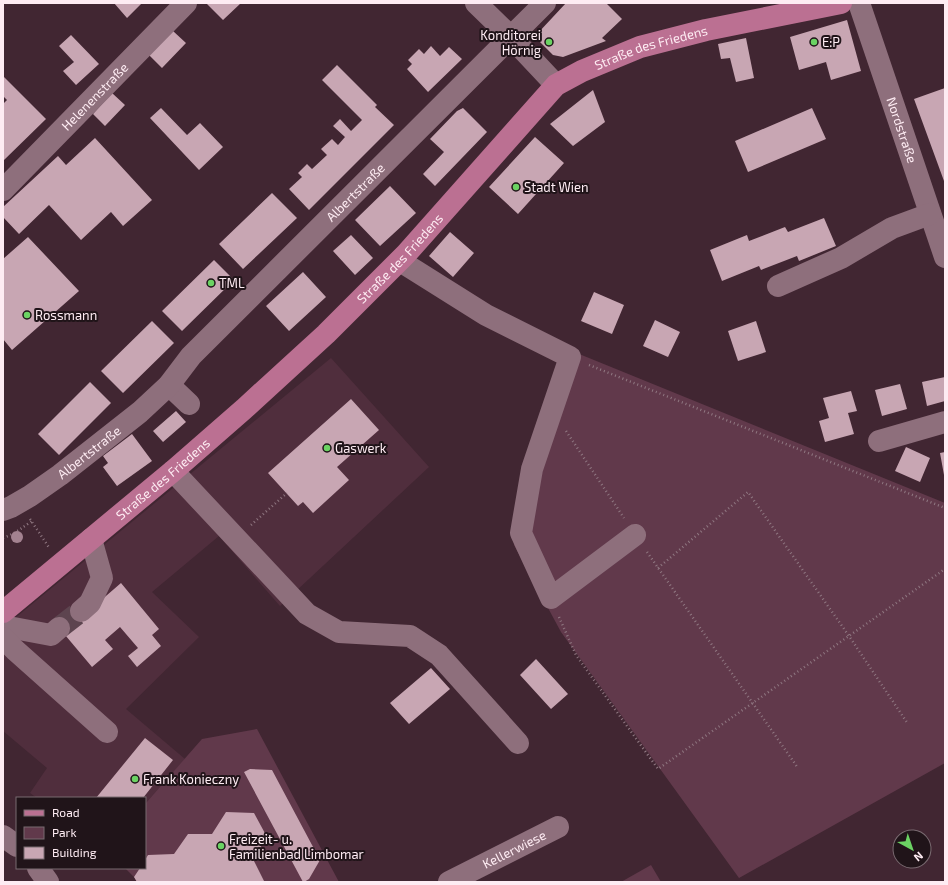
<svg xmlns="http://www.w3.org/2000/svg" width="948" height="885" viewBox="0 0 948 885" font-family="'Exo 2',sans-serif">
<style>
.built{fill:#502e3d}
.green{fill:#61394b}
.building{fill:#c8a6b3}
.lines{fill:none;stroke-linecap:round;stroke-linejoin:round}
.minor-tunnel{stroke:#5d444f;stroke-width:22;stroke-dasharray:22 11;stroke-linecap:butt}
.path{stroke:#907882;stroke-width:2.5;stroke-dasharray:1 3;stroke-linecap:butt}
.minor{stroke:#8e6f7c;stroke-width:22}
.major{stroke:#bb7092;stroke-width:22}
.tree{fill:#a38290}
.poi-dot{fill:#6bd363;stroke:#201419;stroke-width:1.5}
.labels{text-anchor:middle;stroke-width:4;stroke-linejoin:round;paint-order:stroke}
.poi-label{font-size:13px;fill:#feecf3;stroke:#201419;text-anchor:start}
.street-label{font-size:13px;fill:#feecf3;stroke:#201419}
</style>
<rect width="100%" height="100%" fill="#412632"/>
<!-- built -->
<path class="built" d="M 331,358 L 429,467 L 280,606 L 219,536 L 152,592 L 199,637 L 126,709 L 185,759 L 145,804 L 145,798 L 37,798 L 30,793 L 47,768 L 3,731 L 3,628 Z"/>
<!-- green -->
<path class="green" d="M 562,347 L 945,503 L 945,763 L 739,878 L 561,632 L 514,545 L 521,481 Z
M 257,729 L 339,882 L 137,882 L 134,877 L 125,868 L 145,868 L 145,804 L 202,739 Z
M 651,865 L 661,882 L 621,882 Z"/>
<!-- building -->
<path class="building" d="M 114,3 L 142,3 L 127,18 Z
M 206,3 L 241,3 L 223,20 Z
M 566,3 L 606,3 L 622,19 L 602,38 L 606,41 L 563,57 L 553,55 L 539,41 L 538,33 Z
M 847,20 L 861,71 L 831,80 L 826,62 L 799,70 L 790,37 Z
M 173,31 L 186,43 L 162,68 L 149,55 Z
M 71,35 L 99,64 L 76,85 L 63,71 L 74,62 L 59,46 Z
M 746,38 L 754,78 L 736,82 L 730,58 L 721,59 L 718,44 Z
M 431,46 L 440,56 L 449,47 L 462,59 L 428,92 L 407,69 L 412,64 L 408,60 L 419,49 L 424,54 Z
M 337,65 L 377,105 L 375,107 L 394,125 L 309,210 L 289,189 L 302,177 L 298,173 L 307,164 L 312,169 L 327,155 L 321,149 L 332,139 L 338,145 L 345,137 L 333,126 L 340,119 L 351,131 L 362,120 L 322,80 Z
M 3,76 L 46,119 L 3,161 L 3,104 L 7,100 L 3,96 Z
M 945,88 L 945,180 L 944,181 L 914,99 Z
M 593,90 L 605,122 L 573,146 L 550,124 Z
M 112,93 L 125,105 L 105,126 L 93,114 Z
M 161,108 L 187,135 L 200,123 L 223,147 L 199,170 L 150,118 Z
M 463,108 L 487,132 L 435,186 L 423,174 L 444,152 L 430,139 L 457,111 Z
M 812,108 L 826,139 L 748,172 L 735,141 Z
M 535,137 L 564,163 L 518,214 L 489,187 Z
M 95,138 L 152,200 L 123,226 L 111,212 L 81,240 L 49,205 L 19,234 L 3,217 L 3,207 L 58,156 L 66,165 Z
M 390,186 L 416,213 L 380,246 L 355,220 Z
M 272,193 L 297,218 L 243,269 L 219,244 Z
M 824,218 L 836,246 L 799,261 L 797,256 L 761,270 L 759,266 L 722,281 L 710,250 L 747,235 L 749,241 L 785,227 L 788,232 Z
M 450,232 L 474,253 L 453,277 L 429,256 Z
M 351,235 L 373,258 L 355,275 L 333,251 Z
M 28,237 L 79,291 L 12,350 L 3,339 L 3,259 Z
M 214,260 L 234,280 L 182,331 L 162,311 Z
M 303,272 L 326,297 L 289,331 L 266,306 Z
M 594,292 L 624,305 L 612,334 L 581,321 Z
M 655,320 L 680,332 L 668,357 L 643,346 Z
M 152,321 L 174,343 L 123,393 L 101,371 Z
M 756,321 L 766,352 L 738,361 L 728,331 Z
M 945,377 L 945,401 L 927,406 L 922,382 Z
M 90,382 L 111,403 L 59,455 L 38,434 Z
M 900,384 L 907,409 L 882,416 L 875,390 Z
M 851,391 L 857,411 L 848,413 L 854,434 L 825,442 L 819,421 L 829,418 L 823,398 Z
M 351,399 L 379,430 L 337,467 L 349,480 L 313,513 L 303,502 L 298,506 L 268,473 Z
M 176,411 L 186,422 L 163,442 L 153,431 Z
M 132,434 L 152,461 L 117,486 L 103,467 L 108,463 L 103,456 Z
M 906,447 L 930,458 L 920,482 L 895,471 Z
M 945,452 L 945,475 L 944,475 L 940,453 Z
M 121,583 L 159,629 L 152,635 L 161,646 L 137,667 L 128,656 L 138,648 L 120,627 L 105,640 L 113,649 L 92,667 L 55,623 L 76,606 L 99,602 Z
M 536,659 L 568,694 L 551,709 L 520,675 Z
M 431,668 L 450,689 L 409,724 L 390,703 Z
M 145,738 L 173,760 L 143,798 L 96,798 Z
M 250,769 L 272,770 L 320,860 L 309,879 L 304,882 L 303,882 L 244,772 Z
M 226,812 L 254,813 L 267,837 L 253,859 L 264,881 L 291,881 L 291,882 L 137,882 L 134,877 L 140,868 L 145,868 L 145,860 L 148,855 L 174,854 L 188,834 L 212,834 Z"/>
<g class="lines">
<!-- minor-tunnel -->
<path class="minor-tunnel" d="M 59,628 L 81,611"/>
<!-- path -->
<path class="path" d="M 589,365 L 945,508
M 566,431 L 624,518
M 30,519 L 50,549
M 251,525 L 287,493
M 3,538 C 14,534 22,528 32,521
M 647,552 L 798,768
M 658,568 L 748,492 L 849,636 L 908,724
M 559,617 L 576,655 L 658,769 L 945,569"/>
<!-- minor -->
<g class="minor">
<path d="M 476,3 L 511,37 L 556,85"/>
<path id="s1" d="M 859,3 L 945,257"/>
<path id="s2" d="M 3,190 L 186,3"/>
<path d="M 400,261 L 486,315 L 570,357 L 532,469 L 521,533 L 551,598 L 635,535"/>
<path d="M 778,286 L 841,258 L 892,228 L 930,214"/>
<path d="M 169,385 L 189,404"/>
<path d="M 879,441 L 945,422"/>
<path d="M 173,471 L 307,614 L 339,632 L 410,636 L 439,655 L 518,743"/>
<path id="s3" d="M 3,510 L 11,507 L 30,496 L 60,475 L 140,412 L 169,385 L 191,356 L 545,3"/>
<path d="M 81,611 L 90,603 L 102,578 L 91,539"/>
<path d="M 3,626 L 51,635 L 59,628"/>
<path d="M 3,638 L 15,650 L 107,732"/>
<path d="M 3,836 L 17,846"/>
<path d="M 38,868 L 48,882"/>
<path id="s4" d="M 449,882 L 558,827"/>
</g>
<!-- major -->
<path class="major" id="s5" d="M 3,612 L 173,471 L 244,409 L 326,334 L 406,254 L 556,85 L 582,71 L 640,47 L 706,30 L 841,3"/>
</g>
<!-- trees -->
<circle class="tree" cx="17" cy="537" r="6"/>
<!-- markers -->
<g class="poi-dot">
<circle cx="549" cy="42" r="4"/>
<circle cx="814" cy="42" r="4"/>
<circle cx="516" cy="187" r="4"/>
<circle cx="211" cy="283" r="4"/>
<circle cx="27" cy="315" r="4"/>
<circle cx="327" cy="448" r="4"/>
<circle cx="135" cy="779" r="4"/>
<circle cx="221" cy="846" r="4"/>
</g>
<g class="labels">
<!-- poi labels -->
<g class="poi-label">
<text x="541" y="40" text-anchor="end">Konditorei<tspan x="541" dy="15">Hörnig</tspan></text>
<text x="822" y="47">E:P</text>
<text x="524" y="192">Stadt Wien</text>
<text x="219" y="288">TML</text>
<text x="35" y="320">Rossmann</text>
<text x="335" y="453">Gaswerk</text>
<text x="143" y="784">Frank Konieczny</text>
<text x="229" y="844">Freizeit- u.<tspan x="229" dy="15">Familienbad Limbomar</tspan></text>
</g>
<!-- street labels -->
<g class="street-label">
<text dy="5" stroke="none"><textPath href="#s5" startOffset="868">Straße des Friedens</textPath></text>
<text dy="5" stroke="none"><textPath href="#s2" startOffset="131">Helenenstraße</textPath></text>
<text dy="5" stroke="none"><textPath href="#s1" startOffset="134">Nordstraße</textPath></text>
<text dy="5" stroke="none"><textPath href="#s3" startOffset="477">Albertstraße</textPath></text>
<text dy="5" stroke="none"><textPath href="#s5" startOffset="532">Straße des Friedens</textPath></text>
<text dy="5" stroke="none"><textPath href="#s3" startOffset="104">Albertstraße</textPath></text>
<text dy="5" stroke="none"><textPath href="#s5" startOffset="208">Straße des Friedens</textPath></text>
<text dy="5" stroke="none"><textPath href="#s4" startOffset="73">Kellerwiese</textPath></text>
</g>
</g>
<!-- border -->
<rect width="948" height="885" fill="none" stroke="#feecf3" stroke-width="8"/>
<!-- legend -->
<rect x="16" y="797" width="130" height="72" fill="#201419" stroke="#796a70"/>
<rect x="24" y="810" width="20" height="6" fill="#bb7092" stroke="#796a70"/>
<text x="52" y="817" font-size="12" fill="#feecf3">Road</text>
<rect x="24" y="827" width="20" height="12" fill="#61394b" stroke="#796a70"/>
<text x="52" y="837" font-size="12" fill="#feecf3">Park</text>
<rect x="24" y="847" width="20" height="12" fill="#c8a6b3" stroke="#796a70"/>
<text x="52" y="857" font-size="12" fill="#feecf3">Building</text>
<!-- north arrow -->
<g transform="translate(912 849) rotate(140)"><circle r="19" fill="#201419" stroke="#796a70"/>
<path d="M0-3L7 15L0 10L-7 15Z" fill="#6bd363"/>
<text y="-6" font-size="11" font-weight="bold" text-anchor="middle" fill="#feecf3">N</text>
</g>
</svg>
